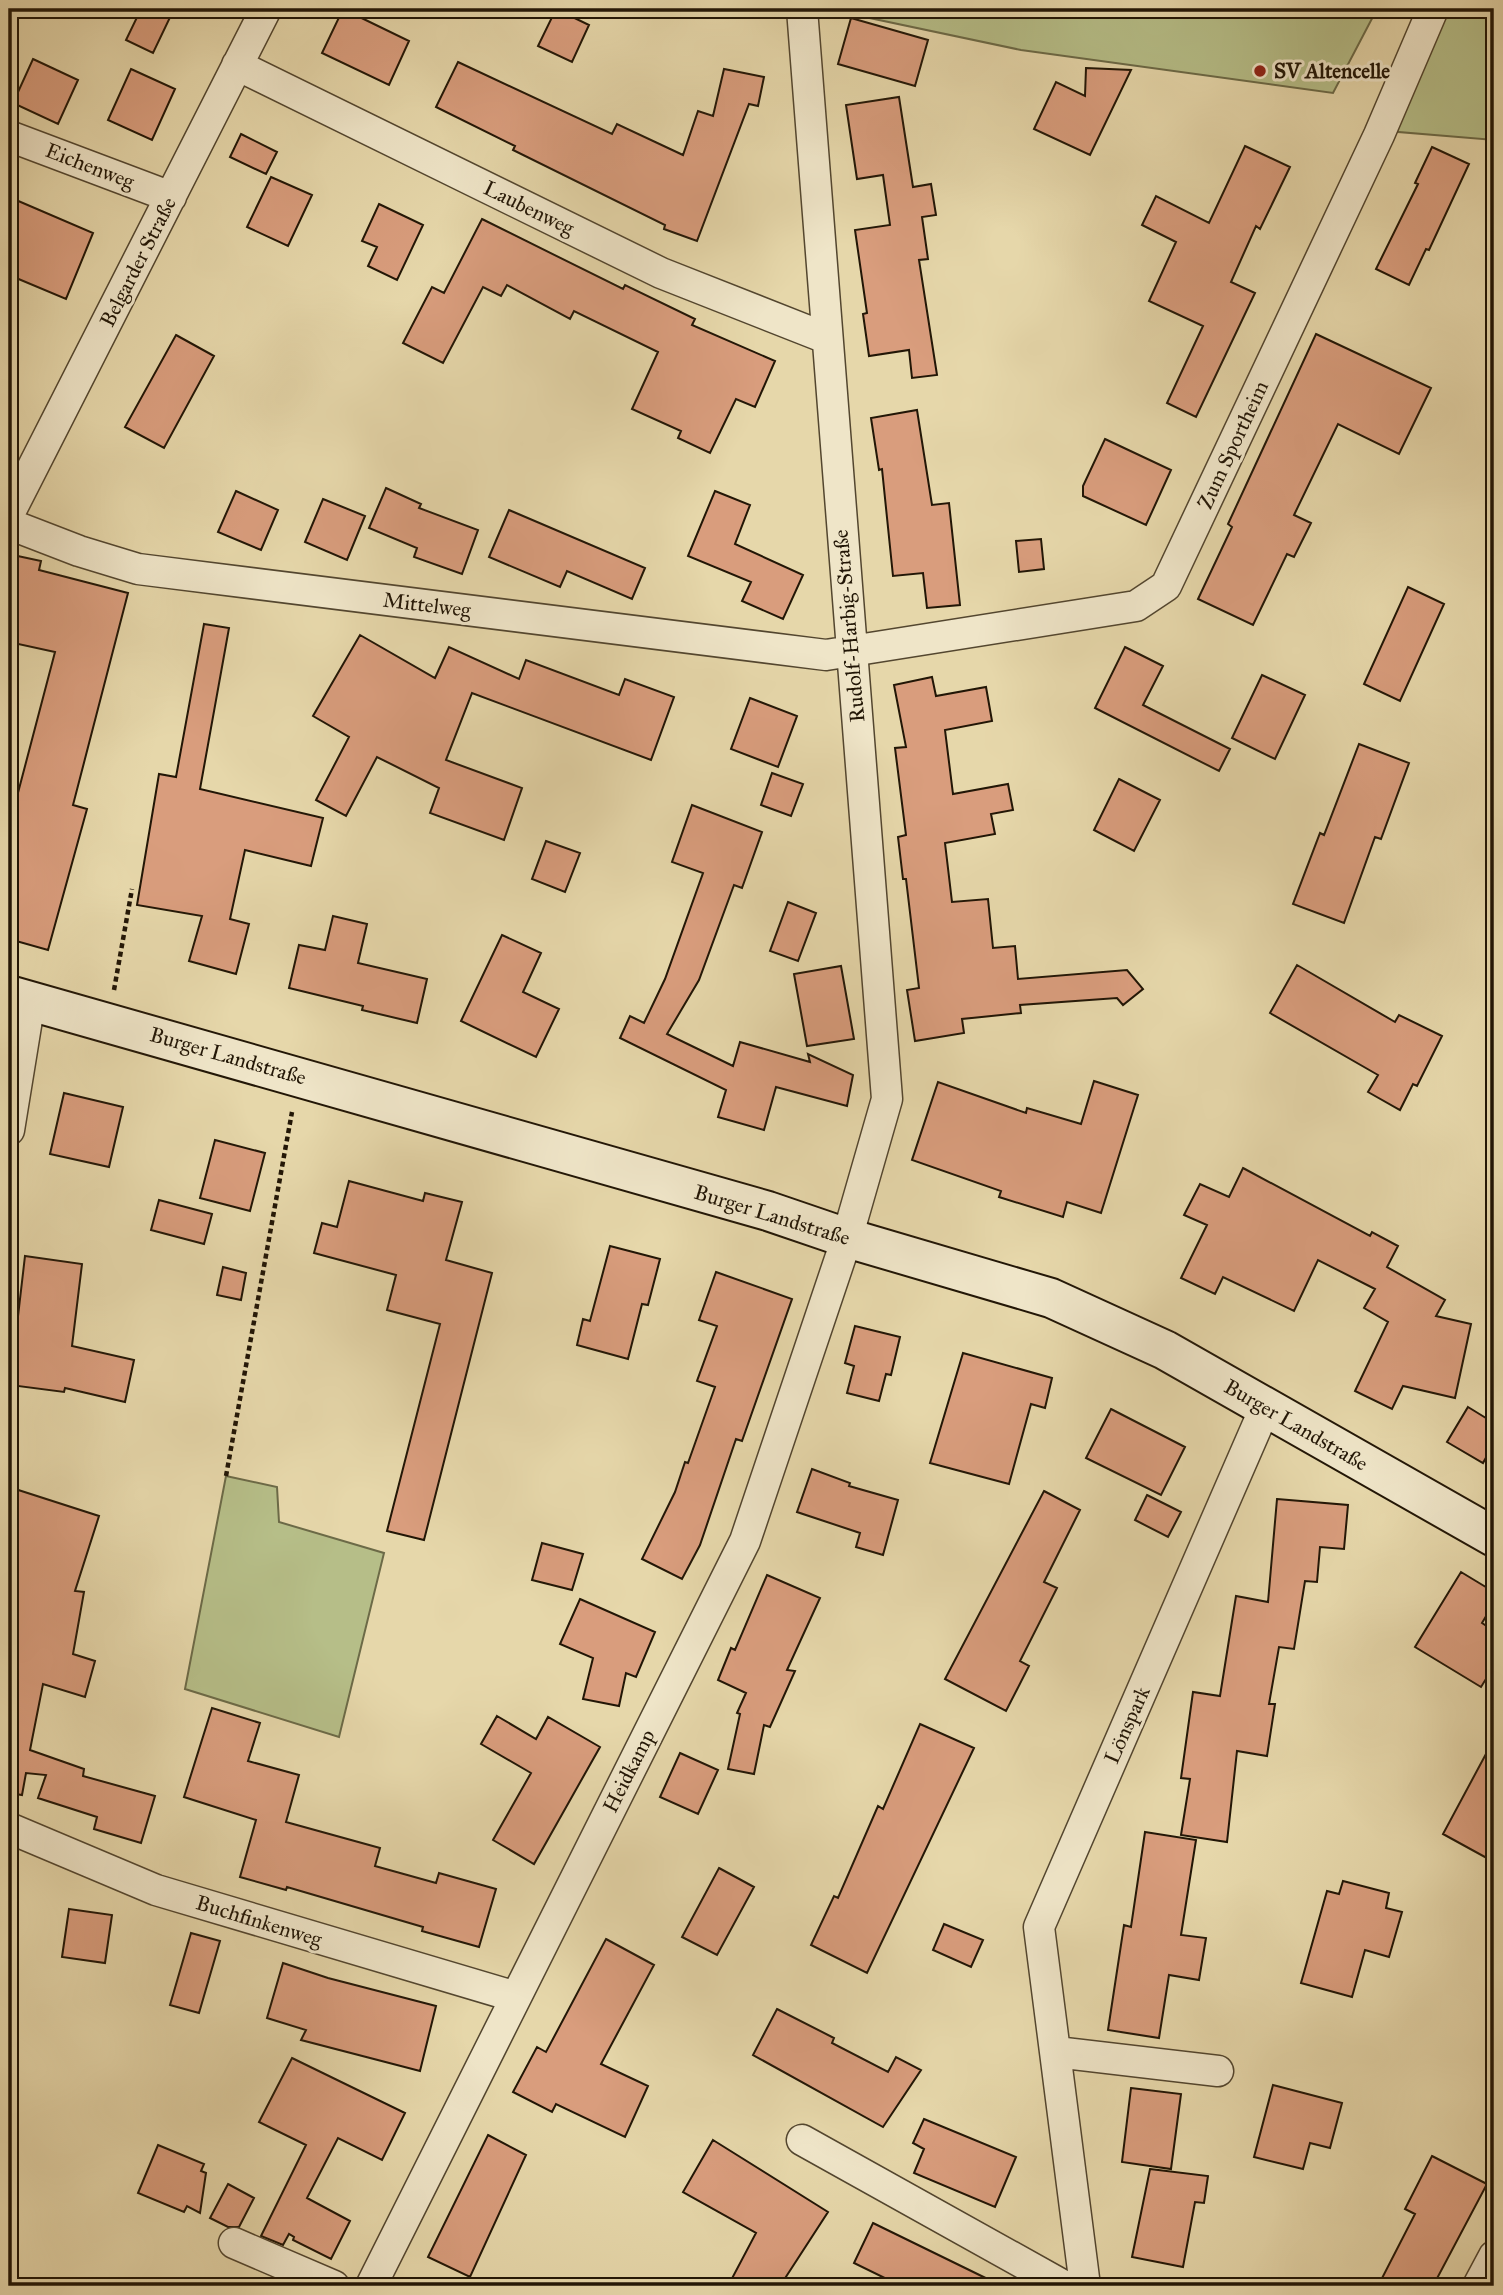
<svg xmlns="http://www.w3.org/2000/svg" width="1503" height="2295" viewBox="0 0 1503 2295" font-family="'IM FELL Great Primer',serif">
<style>
.green{fill:#b6be88;stroke:#6c6a47;stroke-width:2}
.building{fill:#d99d7d;stroke:#221606;stroke-width:2}
.lines{fill:none;stroke-linecap:round;stroke-linejoin:round}
.street-casing{stroke:#53462f;stroke-width:33}
.secondary-casing{stroke:#221606;stroke-width:42}
.path{stroke:#221606;stroke-width:4.5;stroke-dasharray:5 3.5;stroke-linecap:butt}
.street{stroke:#efe5c8;stroke-width:30}
.secondary{stroke:#efe5c8;stroke-width:38}
.poi-dot{fill:#8f2418;stroke:#efe5c8;stroke-width:2.5}
.labels{text-anchor:middle;stroke-width:6;stroke-linejoin:round;paint-order:stroke}
.poi-label{font-size:21px;font-weight:bold;fill:#221606;stroke:#efe5c8;text-anchor:start}
.street-label{font-size:21px;fill:#221606;stroke:#efe5c8}
</style>
<rect width="100%" height="100%" fill="#e6d7aa"/>
<filter id="stains"><feTurbulence type="fractalNoise" baseFrequency=".00286" numOctaves="4"/><feColorMatrix values="0 0 0 0 .2 0 0 0 0 .09 0 0 0 0 .02 0 0 0 .5 -.17"/></filter>
<radialGradient id="worn" r=".72"><stop offset=".6" stop-color="#630" stop-opacity="0"/><stop offset="1" stop-color="#630" stop-opacity=".3"/></radialGradient>
<!-- green -->
<path class="green" d="M 827,9 L 1377,9 L 1333,93 L 1021,50 Z
M 1460,9 L 1494,9 L 1494,140 L 1387,131 L 1440,15 Z
M 226,1476 L 277,1487 L 279,1522 L 384,1553 L 339,1737 L 185,1689 Z"/>
<!-- building -->
<path class="building" d="M 141,9 L 174,9 L 153,53 L 126,40 Z
M 343,9 L 409,41 L 389,85 L 322,53 Z
M 556,9 L 589,25 L 572,62 L 538,46 Z
M 851,18 L 928,40 L 915,86 L 838,64 Z
M 33,59 L 78,80 L 58,124 L 13,103 Z
M 458,62 L 612,134 L 617,124 L 683,155 L 698,111 L 713,116 L 724,69 L 764,77 L 758,106 L 749,104 L 697,241 L 664,229 L 665,225 L 513,150 L 515,146 L 436,107 Z
M 1086,68 L 1131,70 L 1090,155 L 1034,129 L 1056,82 L 1085,96 Z
M 131,69 L 175,89 L 152,140 L 108,120 Z
M 899,97 L 913,187 L 931,184 L 936,215 L 922,217 L 928,259 L 919,260 L 937,375 L 912,378 L 909,350 L 869,356 L 863,314 L 867,313 L 855,230 L 890,225 L 883,175 L 857,179 L 846,105 Z
M 241,134 L 277,152 L 266,174 L 230,157 Z
M 1245,146 L 1290,167 L 1260,229 L 1256,226 L 1231,282 L 1255,293 L 1196,417 L 1167,403 L 1203,326 L 1149,301 L 1176,242 L 1142,225 L 1156,196 L 1209,223 Z
M 1432,147 L 1469,164 L 1429,250 L 1426,249 L 1409,285 L 1376,269 L 1418,184 L 1415,183 Z
M 271,177 L 312,195 L 288,246 L 247,227 Z
M 9,197 L 93,233 L 66,299 L 9,275 Z
M 379,204 L 423,225 L 397,280 L 368,266 L 377,247 L 362,241 Z
M 482,219 L 623,289 L 625,285 L 695,319 L 692,325 L 775,361 L 755,407 L 736,399 L 710,453 L 678,438 L 681,431 L 632,409 L 658,352 L 574,311 L 570,319 L 507,285 L 501,296 L 483,287 L 443,363 L 403,343 L 432,287 L 444,293 Z
M 1316,334 L 1431,388 L 1399,454 L 1338,424 L 1294,515 L 1311,523 L 1294,557 L 1287,554 L 1253,625 L 1198,599 L 1232,527 L 1228,524 Z
M 176,335 L 214,356 L 164,448 L 125,427 Z
M 917,410 L 932,505 L 949,503 L 960,605 L 927,608 L 923,573 L 893,576 L 882,469 L 879,470 L 871,418 Z
M 1105,439 L 1171,470 L 1146,525 L 1083,496 L 1083,486 Z
M 386,488 L 421,504 L 419,508 L 478,530 L 462,574 L 414,557 L 417,548 L 369,528 Z
M 236,491 L 278,510 L 261,550 L 218,532 Z
M 715,491 L 750,505 L 735,544 L 803,575 L 783,619 L 742,601 L 751,582 L 688,556 Z
M 323,499 L 365,516 L 347,560 L 305,542 Z
M 509,510 L 645,568 L 632,599 L 567,571 L 560,587 L 489,557 Z
M 1041,539 L 1044,569 L 1019,572 L 1016,541 Z
M 13,555 L 41,561 L 39,570 L 128,593 L 73,805 L 87,809 L 48,950 L 9,939 L 9,827 L 55,652 L 9,642 L 9,574 Z
M 1408,587 L 1444,604 L 1400,701 L 1364,684 Z
M 204,624 L 229,628 L 200,789 L 323,818 L 311,866 L 245,850 L 230,919 L 249,924 L 236,974 L 189,961 L 202,916 L 137,905 L 159,774 L 176,777 Z
M 360,635 L 435,678 L 449,647 L 519,679 L 526,660 L 619,695 L 625,679 L 674,697 L 651,760 L 472,693 L 446,760 L 522,788 L 504,840 L 430,813 L 439,788 L 377,757 L 346,816 L 316,800 L 349,737 L 313,716 Z
M 1125,647 L 1163,666 L 1143,705 L 1230,749 L 1219,771 L 1095,708 Z
M 1262,675 L 1305,695 L 1275,759 L 1232,738 Z
M 932,677 L 936,696 L 986,687 L 992,721 L 945,730 L 953,794 L 1008,784 L 1013,810 L 991,814 L 995,834 L 945,843 L 952,902 L 988,899 L 993,948 L 1015,946 L 1018,979 L 1127,970 L 1143,989 L 1123,1005 L 1117,998 L 1020,1005 L 1021,1013 L 962,1019 L 964,1033 L 915,1041 L 907,990 L 919,988 L 906,879 L 903,879 L 898,837 L 906,835 L 895,748 L 906,747 L 894,685 Z
M 750,698 L 797,716 L 778,767 L 731,749 Z
M 1359,744 L 1409,763 L 1381,839 L 1375,837 L 1344,923 L 1293,904 L 1320,833 L 1324,835 Z
M 772,773 L 803,784 L 791,816 L 761,805 Z
M 1119,779 L 1160,800 L 1134,851 L 1094,830 Z
M 692,805 L 762,832 L 742,888 L 734,885 L 699,980 L 667,1034 L 733,1066 L 740,1042 L 810,1062 L 808,1054 L 853,1075 L 847,1106 L 776,1087 L 764,1130 L 718,1117 L 726,1090 L 620,1038 L 630,1016 L 644,1023 L 665,979 L 703,873 L 672,862 Z
M 546,841 L 580,853 L 565,892 L 532,879 Z
M 788,902 L 816,913 L 798,961 L 770,951 Z
M 333,916 L 367,924 L 358,963 L 427,979 L 417,1023 L 362,1010 L 363,1006 L 289,988 L 299,945 L 325,950 Z
M 502,935 L 541,953 L 523,992 L 559,1009 L 536,1057 L 461,1021 Z
M 1297,965 L 1395,1022 L 1399,1015 L 1442,1036 L 1417,1086 L 1413,1084 L 1400,1110 L 1368,1092 L 1378,1075 L 1270,1013 Z
M 841,966 L 854,1039 L 807,1046 L 794,974 Z
M 1094,1081 L 1138,1095 L 1101,1213 L 1067,1202 L 1063,1217 L 999,1197 L 1001,1191 L 912,1160 L 938,1082 L 1026,1113 L 1027,1108 L 1081,1124 Z
M 64,1093 L 123,1107 L 109,1167 L 50,1154 Z
M 215,1140 L 265,1153 L 250,1211 L 200,1198 Z
M 1243,1168 L 1370,1236 L 1372,1232 L 1398,1246 L 1387,1267 L 1445,1300 L 1436,1316 L 1471,1324 L 1455,1398 L 1403,1386 L 1392,1409 L 1355,1391 L 1388,1322 L 1364,1308 L 1375,1289 L 1318,1260 L 1294,1311 L 1223,1277 L 1215,1294 L 1181,1278 L 1207,1225 L 1184,1215 L 1200,1184 L 1229,1197 Z
M 349,1181 L 423,1201 L 425,1193 L 462,1202 L 446,1260 L 492,1273 L 424,1540 L 387,1531 L 440,1324 L 387,1310 L 396,1275 L 314,1253 L 322,1223 L 337,1227 Z
M 159,1200 L 212,1214 L 204,1244 L 151,1230 Z
M 610,1246 L 660,1259 L 648,1305 L 642,1304 L 628,1359 L 577,1345 L 583,1319 L 590,1321 Z
M 25,1256 L 82,1264 L 72,1346 L 134,1360 L 125,1402 L 65,1388 L 64,1392 L 10,1385 Z
M 223,1267 L 246,1273 L 241,1300 L 217,1295 Z
M 716,1272 L 792,1299 L 742,1441 L 736,1439 L 700,1545 L 682,1579 L 642,1559 L 675,1492 L 685,1462 L 688,1463 L 715,1387 L 697,1381 L 717,1326 L 699,1320 Z
M 855,1326 L 900,1337 L 891,1375 L 886,1374 L 879,1401 L 847,1393 L 854,1366 L 845,1363 Z
M 963,1353 L 1052,1378 L 1045,1408 L 1031,1404 L 1009,1484 L 930,1463 Z
M 1468,1407 L 1494,1423 L 1494,1443 L 1483,1463 L 1447,1442 Z
M 1111,1409 L 1185,1447 L 1161,1495 L 1086,1458 Z
M 812,1469 L 850,1483 L 849,1486 L 898,1500 L 883,1555 L 856,1547 L 860,1533 L 797,1512 Z
M 9,1487 L 99,1516 L 75,1591 L 84,1592 L 73,1654 L 95,1661 L 85,1697 L 43,1684 L 30,1750 L 84,1769 L 83,1776 L 155,1796 L 141,1843 L 94,1829 L 97,1817 L 38,1798 L 46,1775 L 26,1773 L 22,1795 L 9,1793 Z
M 1044,1491 L 1080,1510 L 1044,1582 L 1057,1588 L 1020,1661 L 1029,1666 L 1006,1711 L 945,1679 Z
M 1147,1495 L 1181,1512 L 1168,1537 L 1135,1520 Z
M 1277,1499 L 1348,1505 L 1344,1549 L 1320,1547 L 1317,1582 L 1305,1581 L 1294,1649 L 1279,1647 L 1269,1704 L 1275,1704 L 1267,1756 L 1237,1751 L 1227,1842 L 1181,1835 L 1190,1779 L 1181,1778 L 1193,1692 L 1220,1696 L 1236,1596 L 1268,1602 Z
M 542,1543 L 583,1554 L 572,1590 L 532,1580 Z
M 1461,1572 L 1494,1592 L 1494,1603 L 1482,1623 L 1494,1631 L 1494,1666 L 1481,1687 L 1415,1647 Z
M 767,1575 L 820,1598 L 787,1670 L 795,1671 L 770,1727 L 764,1725 L 754,1774 L 728,1769 L 740,1714 L 737,1713 L 746,1693 L 718,1680 L 731,1648 L 735,1650 Z
M 580,1599 L 655,1632 L 636,1677 L 626,1673 L 619,1706 L 583,1699 L 593,1658 L 560,1644 Z
M 212,1708 L 260,1723 L 248,1761 L 299,1775 L 286,1822 L 380,1848 L 375,1866 L 436,1883 L 439,1873 L 496,1889 L 479,1947 L 422,1931 L 423,1927 L 287,1887 L 286,1890 L 240,1877 L 256,1820 L 184,1797 Z
M 497,1716 L 536,1739 L 548,1717 L 600,1747 L 534,1864 L 493,1840 L 531,1773 L 481,1744 Z
M 920,1724 L 974,1748 L 867,1973 L 811,1945 L 834,1896 L 838,1898 L 878,1806 L 883,1809 Z
M 1494,1739 L 1494,1862 L 1443,1834 Z
M 680,1753 L 718,1770 L 698,1814 L 660,1797 Z
M 1145,1832 L 1196,1840 L 1181,1935 L 1206,1938 L 1199,1980 L 1169,1975 L 1159,2038 L 1108,2030 L 1124,1925 L 1131,1927 Z
M 719,1868 L 754,1887 L 717,1955 L 682,1937 Z
M 1343,1881 L 1389,1893 L 1386,1908 L 1402,1912 L 1389,1957 L 1365,1950 L 1352,1997 L 1301,1983 L 1327,1891 L 1339,1894 Z
M 69,1909 L 112,1915 L 105,1963 L 62,1957 Z
M 944,1924 L 983,1940 L 971,1967 L 933,1950 Z
M 191,1933 L 220,1941 L 199,2013 L 170,2005 Z
M 606,1939 L 654,1965 L 601,2064 L 648,2086 L 625,2137 L 556,2104 L 552,2112 L 513,2092 L 537,2047 L 546,2052 Z
M 283,1963 L 328,1978 L 436,2006 L 420,2071 L 301,2040 L 306,2030 L 267,2018 Z
M 777,2009 L 834,2038 L 832,2043 L 888,2072 L 896,2057 L 921,2070 L 883,2127 L 753,2055 Z
M 292,2058 L 405,2113 L 382,2160 L 338,2138 L 307,2198 L 350,2221 L 331,2259 L 293,2240 L 294,2237 L 289,2234 L 283,2245 L 261,2236 L 306,2145 L 259,2122 Z
M 1273,2085 L 1342,2103 L 1330,2148 L 1310,2143 L 1303,2169 L 1254,2157 Z
M 1131,2088 L 1181,2094 L 1171,2169 L 1122,2162 Z
M 924,2119 L 1016,2157 L 995,2207 L 914,2173 L 924,2149 L 913,2143 Z
M 488,2135 L 526,2155 L 470,2277 L 428,2257 Z
M 713,2140 L 828,2212 L 780,2286 L 728,2286 L 756,2233 L 683,2192 Z
M 158,2145 L 204,2164 L 201,2171 L 206,2173 L 200,2213 L 187,2206 L 184,2212 L 138,2193 Z
M 1432,2156 L 1487,2184 L 1433,2286 L 1378,2286 L 1415,2214 L 1405,2209 Z
M 1150,2169 L 1208,2176 L 1204,2203 L 1195,2202 L 1183,2267 L 1132,2257 Z
M 228,2184 L 254,2198 L 239,2227 L 228,2227 L 210,2218 Z
M 873,2223 L 1002,2286 L 901,2286 L 854,2263 Z"/>
<g class="lines">
<defs>
<path id="street" d="M 237,65 L 661,273 L 826,338
M 9,136 L 171,197
M 9,514 L 266,9
M 9,524 L 79,551 L 138,569 L 826,655 L 1136,606 L 1166,586 L 1379,135 L 1433,9
M 9,1130 L 30,1001
M 9,1828 L 156,1890 L 516,1997
M 1056,2052 L 1218,2071
M 802,2140 L 1064,2286
M 234,2243 L 334,2286
M 371,2286 L 745,1541 L 847,1238 L 887,1099 L 802,9
M 1085,2286 L 1039,1927 L 1265,1408
M 1478,2286 L 1494,2256"/>
<path id="secondary" d="M 9,995 L 768,1211 L 847,1238 L 1051,1298 L 1165,1350 L 1494,1537"/>
</defs>
<!-- street casing -->
<use href="#street" class="street-casing"/>
<!-- secondary casing -->
<use href="#secondary" class="secondary-casing"/>
<!-- path -->
<path class="path" d="M 114,990 L 132,889
M 226,1476 L 292,1112"/>
<!-- street -->
<use href="#street" class="street"/>
<!-- secondary -->
<use href="#secondary" class="secondary"/>
</g>
<!-- markers -->
<circle class="poi-dot" cx="1260" cy="71" r="7"/>
<g class="labels">
<!-- poi labels -->
<g class="poi-label">
<text x="1274" y="78">SV Altencelle</text>
</g>
<!-- street labels -->
<g class="street-label">
<text transform="translate(90 166) rotate(21)" y="7">Eichenweg</text>
<text transform="translate(529 208) rotate(26)" y="7">Laubenweg</text>
<text transform="translate(138 262) rotate(-63)" y="7">Belgarder Straße</text>
<text transform="translate(1233 445) rotate(-65)" y="7">Zum Sportheim</text>
<text transform="translate(427 605) rotate(7)" y="7">Mittelweg</text>
<text transform="translate(849 626) rotate(-95)" y="7">Rudolf-Harbig-Straße</text>
<text transform="translate(228 1056) rotate(16)" y="7">Burger Landstraße</text>
<text transform="translate(772 1215) rotate(17)" y="7">Burger Landstraße</text>
<text transform="translate(1296 1425) rotate(30)" y="7">Burger Landstraße</text>
<text transform="translate(1127 1725) rotate(-66)" y="7">Lönspark</text>
<text transform="translate(629 1771) rotate(-63)" y="7">Heidkamp</text>
<text transform="translate(259 1921) rotate(17)" y="7">Buchfinkenweg</text>
</g>
</g>
<!-- margin -->
<rect width="1503" height="2295" fill="none" stroke="#e6d7aa" stroke-width="35"/>
<rect x="10" y="10" width="1482" height="2274" fill="none" stroke="#221606" stroke-width="3.5"/>
<rect x="18" y="18" width="1468" height="2260" fill="none" stroke="#221606" stroke-width="2"/>
<rect width="100%" height="100%" filter="url(#stains)"/>
<rect width="100%" height="100%" fill="url(#worn)"/>
</svg>
